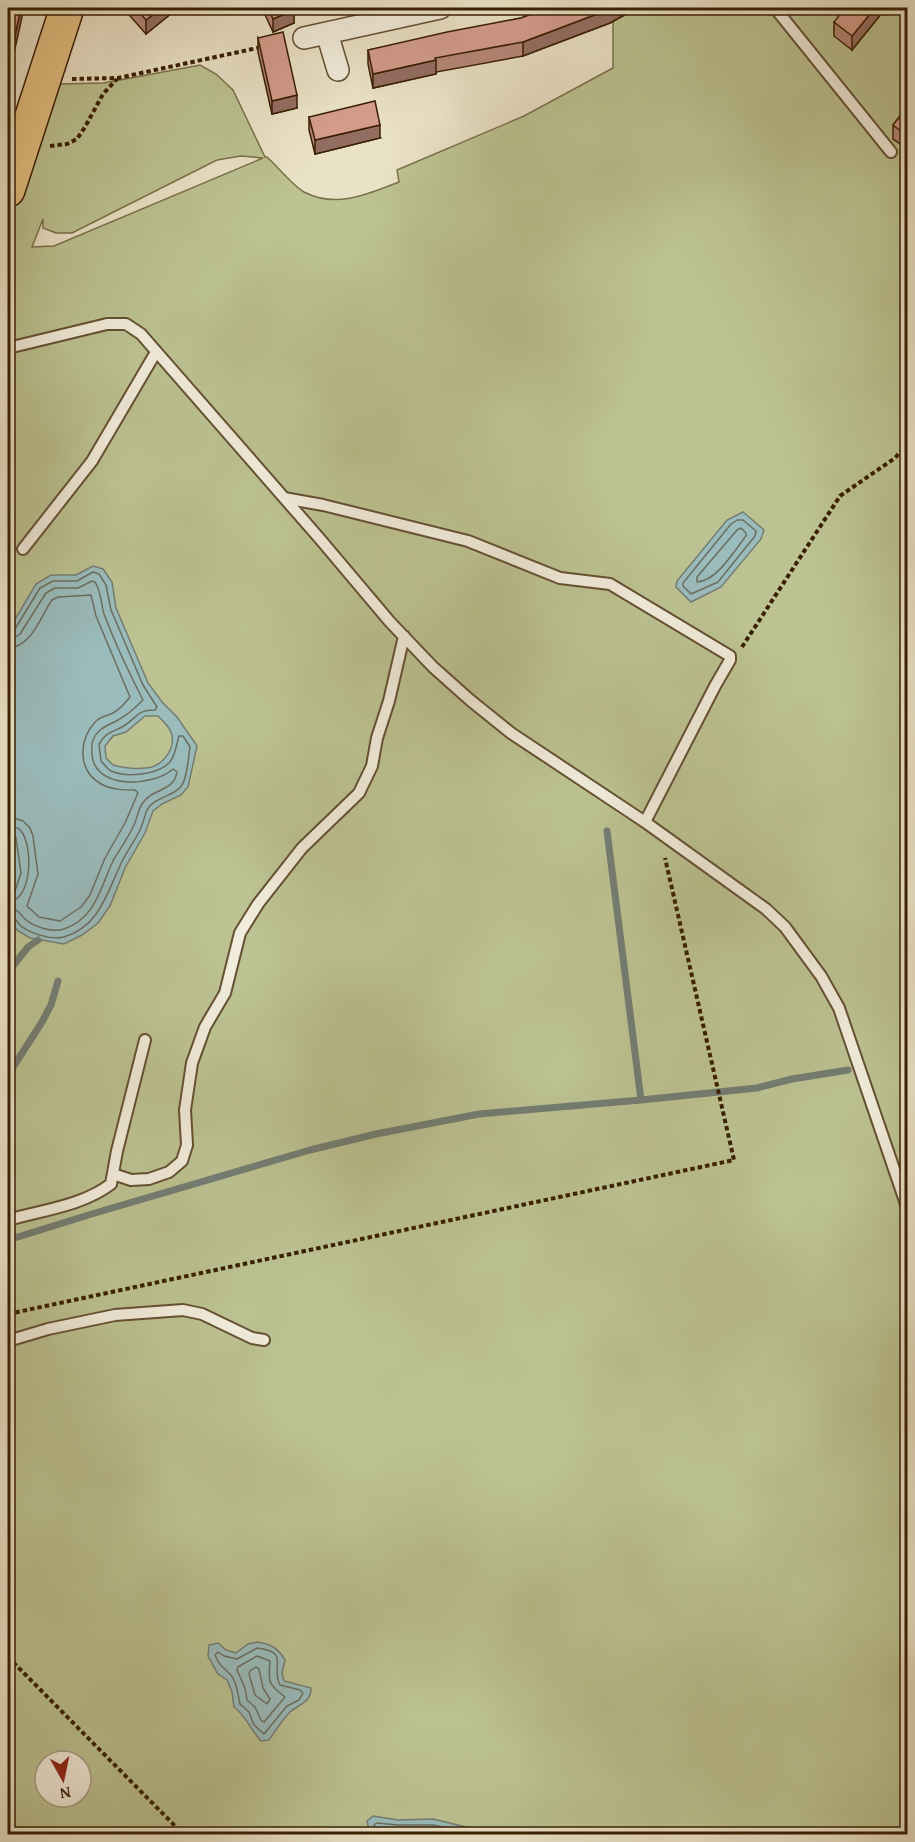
<svg xmlns="http://www.w3.org/2000/svg" width="915" height="1842" viewBox="0 0 915 1842" font-family="'Gentium Book Plus',serif">
<style>
.green{fill:#bcc292;stroke:#7a704a;stroke-width:1.5;fill-rule:evenodd}
.water{fill:#9abcbd;stroke:#737d72;stroke-width:1.5;fill-rule:evenodd}
.lines{fill:none;stroke-linecap:round;stroke-linejoin:round}
.shore{stroke:#6a6e60;stroke-width:1.5}
.stream{stroke:#737d72;stroke-width:7}
.service-casing{stroke:#655033;stroke-width:14}
.minor-casing{stroke:#655033;stroke-width:24}
.primary-casing{stroke:#391f02;stroke-width:36}
.path{stroke:#391f02;stroke-width:4;stroke-dasharray:4.5 3;stroke-linecap:butt}
.service{stroke:#f1ecdb;stroke-width:10}
.minor{stroke:#f1ecdb;stroke-width:21}
.primary{stroke:#e5c184;stroke-width:33}
.wall{fill:#b68779;stroke:#391f02;stroke-width:1.5}
.shaded-wall{fill:#946e63;stroke:#391f02;stroke-width:1.5}
.building{fill:#d49d8d;stroke:#391f02;stroke-width:1.5}
</style>
<rect width="100%" height="100%" fill="#eae2c7"/>
<filter id="stains"><feTurbulence type="fractalNoise" baseFrequency=".00333" numOctaves="4"/><feColorMatrix values="0 0 0 0 .2 0 0 0 0 .09 0 0 0 0 .02 0 0 0 .5 -.17"/></filter>
<radialGradient id="worn" r=".72"><stop offset=".6" stop-color="#630" stop-opacity="0"/><stop offset="1" stop-color="#630" stop-opacity=".3"/></radialGradient>
<!-- green -->
<path class="green" d="M 626,8 L 907,8 L 907,1834 L 8,1834 L 8,219 L 58,84 L 104,83 L 200,65 L 216,74 L 233,90 L 265,157 L 267,157 C 277,166 293,186 304,192 C 337,209 368,194 399,182 L 397,170 L 524,116 L 613,68 L 613,15 ZM 241,156 L 263,158 L 54,246 L 32,247 L 43,219 L 43,228 L 56,233 L 72,233 L 217,160 ZM 45,1761 L 81,1761 L 81,1797 L 45,1797 Z"/>
<!-- water -->
<path class="water" d="M 743,512 L 764,530 L 761,539 L 721,587 L 691,602 L 676,587 L 677,581 L 727,520 Z
M 93,566 L 103,569 L 112,582 L 116,608 L 148,683 L 162,702 L 177,717 L 197,746 L 188,787 L 181,795 L 162,804 L 153,811 L 145,833 L 125,868 L 110,906 L 98,923 L 82,935 L 64,944 L 30,938 L 17,930 L 8,917 L 8,896 L 15,873 L 8,827 L 8,631 L 36,584 L 51,575 L 76,575 ZM 145,716 L 158,716 C 164,722 170,727 172,735 C 175,751 161,767 146,768 C 135,769 123,768 113,765 L 106,758 L 105,746 L 113,736 L 126,732 Z
M 257,1642 C 271,1644 278,1648 285,1660 L 282,1673 L 284,1681 L 311,1688 C 311,1703 299,1704 290,1712 C 282,1720 276,1730 269,1740 L 261,1741 C 251,1730 246,1716 234,1707 L 232,1692 L 227,1680 L 218,1674 L 208,1656 L 209,1645 L 218,1643 L 226,1650 L 236,1653 L 248,1644 Z
M 373,1816 L 398,1820 L 433,1819 L 495,1834 L 370,1834 L 367,1821 Z"/>
<g class="lines">
<!-- shore -->
<path class="shore" d="M 737,520 L 743,520 L 756,531 L 755,536 L 718,582 L 691,594 L 683,586 L 683,583 L 731,524 Z
M 741,528 L 746,533 L 746,536 C 734,551 717,581 697,582 L 697,577 L 737,530 Z
M 8,632 L 15,629 L 40,588 L 53,581 L 77,581 L 93,572 L 99,574 L 106,585 L 111,610 L 143,685 L 157,707 L 155,710 C 135,710 137,719 122,727 C 110,733 107,732 99,744 L 101,761 C 104,764 107,769 111,771 C 127,778 158,775 170,762 C 176,754 176,745 179,736 L 183,736 L 190,747 C 188,758 188,773 183,783 C 177,797 154,796 147,810 C 144,817 143,825 139,832 C 133,844 124,855 119,868 C 106,896 98,927 64,937 C 52,940 31,934 21,926 C 16,921 15,916 8,915
M 8,639 L 14,638 L 20,634 L 46,593 L 55,588 L 78,588 L 92,581 L 95,582 C 101,591 101,603 104,614 C 115,643 129,673 143,700 C 137,706 126,716 118,720 C 107,726 98,728 93,740 C 91,745 92,750 92,754 C 94,790 153,787 173,769 L 177,772 C 174,792 152,788 142,804 C 138,810 137,819 134,825 C 128,838 120,849 113,861 C 100,888 96,918 64,929 C 53,933 34,927 25,919 C 19,913 17,908 8,907
M 8,648 C 32,647 40,617 52,600 L 58,597 L 91,595 L 96,616 L 130,697 C 126,702 119,710 113,713 C 107,716 101,716 96,721 C 78,740 77,772 103,785 C 113,790 125,790 135,790 L 138,793 L 125,823 L 105,858 L 90,895 L 81,907 L 60,921 L 39,917 L 27,906 L 38,874 L 33,836 L 30,828 L 23,821 L 8,816
M 8,825 C 13,826 17,826 21,831 C 33,845 33,900 8,902
M 8,833 L 13,834 L 16,838 L 21,873 L 15,891 L 8,894
M 257,1648 C 291,1652 270,1666 280,1685 L 300,1690 L 303,1693 L 299,1700 L 287,1706 L 264,1734 L 254,1725 L 249,1712 L 240,1704 C 238,1695 237,1682 231,1675 C 223,1667 220,1667 215,1655 L 218,1652 L 224,1656 L 237,1659 Z
M 257,1656 L 270,1661 C 268,1682 268,1684 285,1697 L 264,1722 L 261,1720 L 255,1707 L 247,1700 L 245,1688 L 237,1670 L 238,1667 Z
M 256,1667 L 259,1669 L 263,1688 L 270,1699 L 267,1704 L 255,1695 L 249,1674 L 250,1671 Z
M 375,1834 L 374,1825 L 377,1823 L 398,1825 L 433,1825 L 474,1834"/>
<!-- stream -->
<path class="stream" d="M 607,831 L 641,1100
M 8,972 L 28,947 L 38,940
M 903,1069 L 908,1068
M 8,1075 L 42,1022 L 51,1005 L 58,981
M 8,1240 L 95,1213 L 310,1150 L 376,1134 L 479,1114 L 641,1100 L 757,1088 L 792,1079 L 848,1070"/>
<defs>
<path id="service" d="M 775,8 L 891,152
M 8,348 L 107,324 L 126,324 L 141,334 L 320,539 L 390,622 L 433,667 L 470,700 L 511,733 L 645,822 L 766,909 L 785,927 L 821,976 L 839,1008 L 908,1210
M 284,498 L 323,505 L 468,541 L 560,578 L 610,584 L 730,656 L 730,660 L 715,686 L 645,822
M 23,549 L 92,461 L 156,352
M 113,1174 L 131,1180 L 149,1179 L 169,1172 L 182,1161 L 187,1145 L 185,1110 L 192,1063 L 205,1027 L 225,993 L 240,933 L 258,904 L 302,848 L 359,793 L 372,766 L 377,738 L 389,701 L 404,636
M 8,1220 C 42,1210 82,1206 111,1184 L 117,1151 L 145,1040
M 8,1341 L 48,1329 L 115,1315 L 183,1310 L 202,1314 L 252,1338 L 264,1340"/>
<path id="minor" d="M 327,33 L 338,70
M 304,38 L 440,8"/>
<path id="primary" d="M 8,190 L 67,8"/>
</defs>
<!-- service casing -->
<use href="#service" class="service-casing"/>
<!-- minor casing -->
<use href="#minor" class="minor-casing"/>
<!-- primary casing -->
<use href="#primary" class="primary-casing"/>
<!-- path -->
<path class="path" d="M 72,79 L 118,78 L 262,47
M 50,146 L 67,144 L 77,139 L 85,127 L 103,94 L 117,79
M 742,647 L 840,496 L 895,458 L 908,443
M 8,1314 L 734,1160 L 665,858
M 8,1657 L 183,1834"/>
<!-- service -->
<use href="#service" class="service"/>
<!-- minor -->
<use href="#minor" class="minor"/>
<!-- primary -->
<use href="#primary" class="primary"/>
</g>
<!-- wall -->
<path class="wall" d="M 123,8 L 178,8 L 146,34 Z
M 262,8 L 294,8 L 293,8 L 294,23 L 273,32 Z
M 548,8 L 637,8 L 610,23 L 523,56 L 436,72 L 436,74 L 373,88 L 368,64 L 368,50 L 521,18 Z
M 886,8 L 852,50 L 834,36 L 834,22 Z
M 258,38 L 297,108 L 272,114 L 258,52 Z
M 908,106 L 908,149 L 893,139 L 893,125 Z
M 309,117 L 380,138 L 315,154 L 309,130 Z"/>
<!-- shaded-wall -->
<path class="shaded-wall" d="M 21,8 L 24,8 L 8,80 L 8,67 Z
M 161,8 L 178,8 L 146,34 L 146,20 Z
M 613,8 L 637,8 L 610,23 L 523,56 L 523,42 Z
M 875,8 L 886,8 L 852,50 L 852,36 Z
M 294,10 L 294,23 L 273,32 L 273,19 Z
M 436,60 L 436,74 L 373,88 L 373,74 Z
M 297,95 L 297,108 L 272,114 L 272,101 Z
M 380,125 L 380,138 L 315,154 L 315,140 Z"/>
<!-- building -->
<path class="building" d="M 8,8 L 21,8 L 8,67 Z
M 135,8 L 161,8 L 146,20 Z
M 268,8 L 293,8 L 294,10 L 273,19 Z
M 548,8 L 613,8 L 523,42 L 435,58 L 436,60 L 373,74 L 368,50 L 447,32 L 521,18 Z
M 845,8 L 875,8 L 852,36 L 834,22 Z
M 283,32 L 297,95 L 272,101 L 258,38 Z
M 375,101 L 380,125 L 315,140 L 309,117 Z
M 908,106 L 908,136 L 893,125 Z"/>
<!-- margin -->
<rect width="915" height="1842" fill="none" stroke="#eae2c7" stroke-width="30"/>
<rect x="9" y="9" width="897" height="1824" fill="none" stroke="#391f02" stroke-width="3"/>
<rect x="15" y="15" width="885" height="1812" fill="none" stroke="#391f02" stroke-width="1.5"/>
<!-- north arrow -->
<g transform="translate(63 1779) rotate(171)"><circle r="28" fill="#f1ecdb" stroke="#a79a84" stroke-width="1.5"/>
<path d="M0-4.5L10 22L0 15L-10 22Z" fill="#8f2418"/>
<text y="-9" font-size="16" font-weight="bold" text-anchor="middle" fill="#391f02">N</text>
</g>
<rect width="100%" height="100%" filter="url(#stains)"/>
<rect width="100%" height="100%" fill="url(#worn)"/>
</svg>
